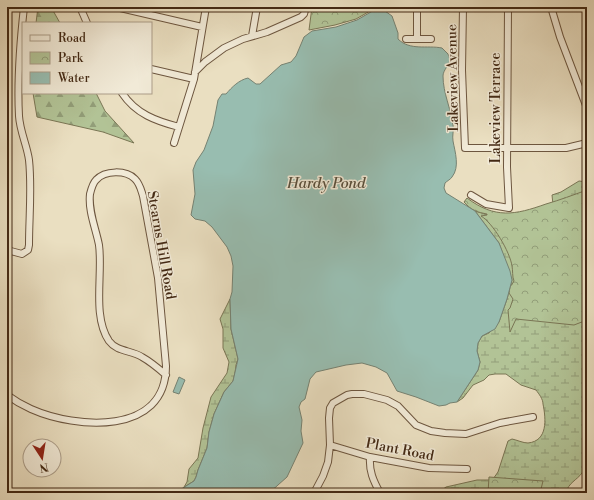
<svg xmlns="http://www.w3.org/2000/svg" width="594" height="500" viewBox="0 0 594 500" font-family="'Libre Bodoni',serif">
<style>
.forest{fill:url(#forest-firs);stroke:#7a7655}
.wetland{fill:url(#wetland-marsh);stroke:#7a7655}
.park{fill:url(#park-crowns);stroke:#7a7655}
.water{fill:#98bdb0;stroke:#768272}
.lines{fill:none;stroke-linecap:round;stroke-linejoin:round}
.minor-casing{stroke:#6d563f;stroke-width:8}
.minor{stroke:#f1ead7;stroke-width:6}
.labels{text-anchor:middle;stroke-width:3;stroke-linejoin:round;paint-order:stroke}
.street-label{font-size:14px;fill:#432914;stroke:#f1ead7}
.water-label{font-size:15px;font-style:italic;fill:#584e3b;stroke:#f1ead7}
</style>
<defs>
<pattern id="forest-firs" width="22" height="20" patternUnits="userSpaceOnUse"><rect width="22" height="20" fill="#b2c396"/><path d="M5 1l3.5 6h-7zM16 11l3.5 6h-7z" fill="#929e79"/></pattern>
<pattern id="wetland-marsh" width="20" height="14" patternUnits="userSpaceOnUse"><rect width="20" height="14" fill="#b2c396"/><path d="M1 5h8M5 5V1M11 12h8M15 12V8" fill="none" stroke="#929e79"/></pattern>
<pattern id="park-crowns" width="20" height="18" patternUnits="userSpaceOnUse"><rect width="20" height="18" fill="#b2c396"/><path d="M2 6a3 3 0 1 1 6 0M12 15a3 3 0 1 1 6 0" fill="none" stroke="#929e79"/></pattern>
</defs>
<rect width="100%" height="100%" fill="#eadfc1"/>
<filter id="stains"><feTurbulence type="fractalNoise" baseFrequency=".005" numOctaves="4"/><feColorMatrix values="0 0 0 0 .2 0 0 0 0 .09 0 0 0 0 .02 0 0 0 .5 -.17"/></filter>
<radialGradient id="worn" r=".72"><stop offset=".6" stop-color="#630" stop-opacity="0"/><stop offset="1" stop-color="#630" stop-opacity=".3"/></radialGradient>
<!-- forest -->
<path class="forest" d="M 38,7 L 51,7 L 60,23 L 36,23 Z
M 33,93 L 96,93 L 105,111 L 134,143 L 103,132 L 37,117 Z"/>
<!-- wetland -->
<path class="wetland" d="M 579,181 L 587,182 L 587,460 C 586,465 585,469 582,473 C 577,480 568,483 566,493 L 438,493 L 446,487 L 477,480 L 490,480 L 493,479 L 498,472 L 508,441 L 512,439 C 517,440 523,443 528,443 C 548,441 546,419 543,404 C 543,399 539,394 536,390 L 521,385 L 506,374 L 495,374 L 489,375 L 484,380 L 473,385 L 463,398 L 457,402 L 478,370 L 480,362 L 477,351 L 478,343 L 482,336 L 489,333 L 499,322 L 507,299 L 512,280 L 499,243 L 475,211 L 495,217 L 554,215 L 552,195 L 561,192 Z
M 230,299 L 231,329 L 238,359 L 236,365 L 235,373 L 233,381 L 224,392 L 214,414 L 209,432 L 207,448 L 198,470 L 196,477 L 194,481 L 184,487 L 187,482 L 189,469 L 198,458 L 203,428 L 211,397 L 227,373 L 229,362 L 223,348 L 223,329 L 220,319 Z"/>
<!-- park -->
<path class="park" d="M 312,7 L 377,7 L 356,19 L 335,25 L 309,30 Z
M 587,190 L 587,320 L 574,325 L 516,319 L 510,332 L 508,310 L 510,308 L 513,299 L 509,293 L 510,287 L 514,281 C 512,276 513,271 512,266 C 510,252 493,223 481,216 L 487,215 L 487,214 C 477,212 472,211 464,202 L 467,198 C 495,219 515,215 546,204 C 560,200 573,195 587,190 Z
M 489,477 L 543,481 L 540,493 L 488,493 Z"/>
<!-- water -->
<path class="water" d="M 376,9 L 385,11 L 392,16 L 398,33 L 398,39 C 410,51 427,45 442,48 L 448,54 L 450,59 C 449,66 443,70 443,76 C 443,93 451,109 453,125 C 454,130 452,136 453,141 C 455,152 460,167 452,177 C 451,179 447,181 445,183 L 444,188 L 446,193 L 475,211 L 499,243 L 510,271 L 512,280 L 507,299 L 499,322 L 495,329 L 482,336 L 478,343 L 477,351 L 480,362 L 478,370 L 457,402 L 450,403 L 446,405 L 439,406 L 416,397 L 397,391 L 387,373 L 376,367 L 362,363 L 346,365 L 316,372 L 310,379 L 305,399 L 301,402 L 299,407 L 302,420 L 301,431 L 303,443 L 287,477 L 269,493 L 175,493 L 194,481 L 196,477 L 198,470 L 207,448 L 209,432 L 214,414 L 224,392 L 233,381 L 238,359 L 231,329 L 230,299 L 232,292 L 233,266 L 231,256 L 227,247 L 212,227 L 205,221 L 195,219 L 191,215 L 195,194 L 193,170 L 196,162 L 204,150 L 213,126 L 218,100 L 222,94 L 226,94 C 232,87 239,80 248,78 L 256,84 L 260,84 L 281,65 L 291,62 L 296,56 L 304,37 L 312,31 L 336,27 L 357,20 Z
M 179,377 L 185,380 L 179,394 L 173,392 Z"/>
<g class="lines">
<defs>
<path id="minor" d="M 80,7 L 87,23
M 116,7 L 202,27
M 463,7 L 462,70 L 465,148 L 566,148 L 587,143
M 551,7 L 560,37 L 587,108
M 252,36 L 257,7
M 406,39 L 431,39
M 417,39 L 417,7
M 151,69 L 194,79
M 195,72 L 205,62 L 224,48 L 243,39 L 267,32 L 301,17 L 304,14 L 306,7
M 122,93 C 136,114 156,121 179,127
M 174,143 L 194,79 L 206,7
M 471,195 L 486,204 L 509,208 L 507,167 L 508,7
M 7,250 L 22,254 L 28,250 L 29,245 C 29,217 32,188 29,160 C 27,145 20,132 19,116 C 17,79 20,43 24,7
M 7,395 C 15,401 22,405 31,409 C 76,429 166,436 166,366 L 158,278 L 143,196 C 141,190 140,184 135,179 C 126,170 105,170 96,180 C 93,183 91,190 90,194 C 88,211 96,229 99,245 C 103,274 92,316 109,341 C 117,352 131,350 142,357 C 151,362 158,368 166,375
M 330,445 L 370,457 L 429,468 L 467,469
M 370,457 C 369,471 373,480 380,493
M 314,493 L 323,476 L 328,462 L 330,445 L 329,418 L 330,408 L 333,403 L 347,395 L 352,394 L 364,394 L 387,400 L 398,406 L 416,425 L 431,431 L 445,433 L 466,434 L 500,423 L 533,417"/>
</defs>
<!-- minor casing -->
<use href="#minor" class="minor-casing"/>
<!-- minor -->
<use href="#minor" class="minor"/>
</g>
<g class="labels">
<!-- street labels -->
<g class="street-label">
<text transform="translate(452 78) rotate(-91)" y="5">Lakeview Avenue</text>
<text transform="translate(495 108) rotate(-90)" y="5">Lakeview Terrace</text>
<text transform="translate(162 245) rotate(80)" y="5">Stearns Hill Road</text>
<text transform="translate(400 449) rotate(11)" y="5">Plant Road</text>
</g>
<!-- water labels -->
<g class="water-label">
<text x="326" y="188">Hardy Pond</text>
</g>
</g>
<!-- margin -->
<rect width="594" height="500" fill="none" stroke="#eadfc1" stroke-width="24"/>
<rect x="8" y="8" width="578" height="484" fill="none" stroke="#432914" stroke-width="2"/>
<rect x="12" y="12" width="570" height="476" fill="none" stroke="#432914"/>
<!-- legend -->
<rect x="22" y="22" width="130" height="72" fill="#f1ead7" stroke="#ab9d89"/>
<rect x="30" y="35" width="20" height="6" fill="#f1ead7" stroke="#ab9d89"/>
<text x="58" y="42" font-size="12" fill="#432914">Road</text>
<rect x="30" y="52" width="20" height="12" fill="url(#park-crowns)" stroke="#ab9d89"/>
<text x="58" y="62" font-size="12" fill="#432914">Park</text>
<rect x="30" y="72" width="20" height="12" fill="#98bdb0" stroke="#ab9d89"/>
<text x="58" y="82" font-size="12" fill="#432914">Water</text>
<!-- north arrow -->
<g transform="translate(42 458) rotate(168)"><circle r="19" fill="#f1ead7" stroke="#ab9d89"/>
<path d="M0-3L7 15L0 10L-7 15Z" fill="#8f2418"/>
<text y="-6" font-size="11" font-weight="bold" text-anchor="middle" fill="#432914">N</text>
</g>
<rect width="100%" height="100%" filter="url(#stains)"/>
<rect width="100%" height="100%" fill="url(#worn)"/>
</svg>
